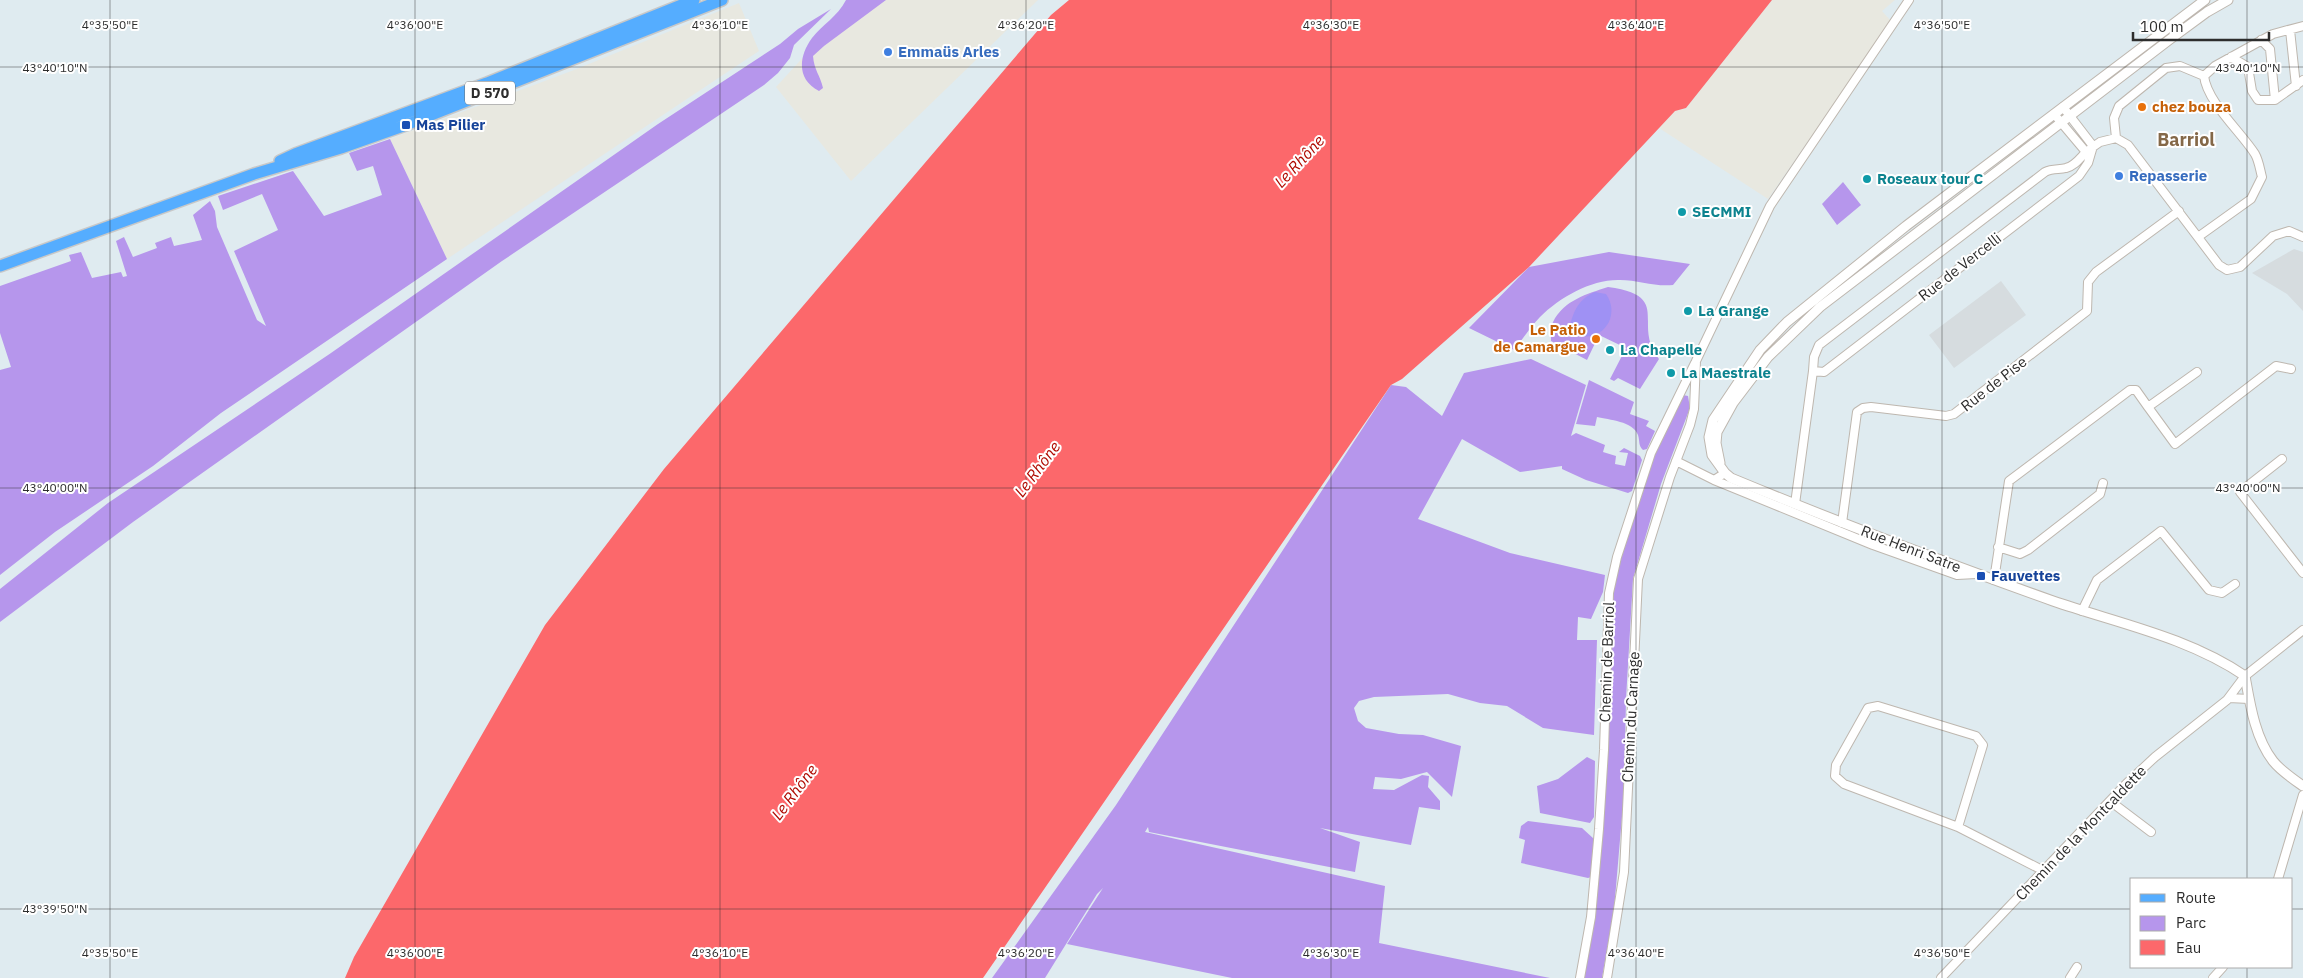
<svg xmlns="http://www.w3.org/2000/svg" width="2303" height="978" viewBox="0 0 2303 978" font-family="'IBM Plex Sans',sans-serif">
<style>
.industrial{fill:#e8e8e0}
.green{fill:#b696ec}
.pitch{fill:#9f91f4}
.plaza{fill:#d6dcdf}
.water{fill:#fc686b}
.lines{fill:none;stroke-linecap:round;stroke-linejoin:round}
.minor-casing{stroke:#beb7af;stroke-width:10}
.tertiary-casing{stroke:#beb7af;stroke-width:11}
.primary-casing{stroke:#c8c8c8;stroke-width:14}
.minor{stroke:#fff;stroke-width:8}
.tertiary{stroke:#fff;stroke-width:9}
.primary{stroke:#55adff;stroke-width:11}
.ticks{fill:none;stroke:#2d2d2d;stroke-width:1;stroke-opacity:0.45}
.shop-dot{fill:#3f7fe0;stroke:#fff;stroke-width:2}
.food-dot{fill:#e8710a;stroke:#fff;stroke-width:2}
.transit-dot{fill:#1a4fb4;stroke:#fff;stroke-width:2}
.culture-dot{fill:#0f9aa8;stroke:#fff;stroke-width:2}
.labels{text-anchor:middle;stroke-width:4;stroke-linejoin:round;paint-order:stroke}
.shield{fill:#fff;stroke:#6c6c6c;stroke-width:1}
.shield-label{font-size:14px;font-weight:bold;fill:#2d2d2d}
.shop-label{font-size:15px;font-weight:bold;fill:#366cbe;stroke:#fff;text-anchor:start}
.food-label{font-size:15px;font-weight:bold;fill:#c56008;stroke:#fff;text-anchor:start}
.transit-label{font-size:15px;font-weight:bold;fill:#164399;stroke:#fff;text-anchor:start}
.culture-label{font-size:15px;font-weight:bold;fill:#0d838f;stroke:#fff;text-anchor:start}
.street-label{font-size:15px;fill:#2d2d2d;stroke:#fff}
.water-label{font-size:16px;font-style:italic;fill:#af0a00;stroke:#fff}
.quarter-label{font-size:18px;font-weight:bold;fill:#846848;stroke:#fff}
.ticks-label{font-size:12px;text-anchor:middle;fill:#2d2d2d;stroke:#fff;stroke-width:4;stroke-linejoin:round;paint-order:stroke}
</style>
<rect width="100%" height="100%" fill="#dfebf0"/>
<!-- industrial -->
<path class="industrial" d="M 848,0 L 1038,0 L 851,181 L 776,87 L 851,5 Z
M 1772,0 L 1895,0 L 1882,11 L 1891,21 L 1890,23 L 1768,199 L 1659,128 L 1675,111 L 1686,108 Z
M 739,3 L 759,51 L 447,259 L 390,139 L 574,70 Z"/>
<!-- green -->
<path class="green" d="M 846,0 L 886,0 L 824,46 L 813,56 C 814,70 820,75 823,88 L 819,91 C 797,80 798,57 812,38 C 823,24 837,17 846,0 Z
M 831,9 L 794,45 L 790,58 L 778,73 L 764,85 L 502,261 L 133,522 L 0,622 L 0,589 L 108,503 L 331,353 L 658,124 L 780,44 L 798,29 Z
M 390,139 L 447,259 L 221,413 L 153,466 L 55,532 L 0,575 L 0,370 L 11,367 L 0,333 L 0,286 L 71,261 L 69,255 L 81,252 L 92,278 L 121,272 L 123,277 L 127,276 L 116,241 L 124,237 L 133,257 L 157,248 L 155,243 L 171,237 L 174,246 L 202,240 L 193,215 L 210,201 L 215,211 L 217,227 L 257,320 L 266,326 L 234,251 L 278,230 L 262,194 L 223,210 L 218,196 L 293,171 L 324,216 L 382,195 L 373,166 L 357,171 L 349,153 Z
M 1843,182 L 1861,205 L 1837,225 L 1822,204 Z
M 1609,252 L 1690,264 L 1673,285 C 1655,287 1638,280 1620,280 C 1592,279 1560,297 1540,317 C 1531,326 1523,339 1514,350 L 1469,328 L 1529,267 Z
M 1608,287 C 1674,296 1631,324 1659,359 L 1640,389 L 1618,378 L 1614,381 L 1610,379 L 1626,348 L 1599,335 L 1587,360 L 1551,341 C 1551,335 1551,327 1553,322 C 1564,300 1587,294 1608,287 Z
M 1531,359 L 1586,385 L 1571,436 L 1576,433 L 1605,445 L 1603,452 L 1616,456 L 1615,464 L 1625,466 L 1628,453 L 1619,452 L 1624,448 L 1640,456 L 1642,460 L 1632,491 L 1628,493 L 1586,480 L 1562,469 L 1562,466 L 1520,472 L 1462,439 L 1418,519 L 1510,553 L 1605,575 L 1603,592 L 1591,619 L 1578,617 L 1577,640 L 1597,640 L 1594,735 L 1543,728 L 1507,706 L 1480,703 L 1448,694 L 1374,697 L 1359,701 L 1354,708 L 1358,721 L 1366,728 L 1399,734 L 1423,735 L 1461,746 L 1452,797 L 1427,772 L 1401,779 L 1375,777 L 1373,789 L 1394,790 L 1422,775 L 1429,776 L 1428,787 L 1440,801 L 1440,810 L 1419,807 L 1411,845 L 1320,828 L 1360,842 L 1355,872 L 1149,832 L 1148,827 L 1145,832 L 1385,886 L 1379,943 L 1550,978 L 1232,978 L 1067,944 L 1103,888 L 1097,894 L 1045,978 L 992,978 L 1116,805 L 1391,385 L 1406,387 L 1442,416 L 1464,373 Z
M 1589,380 L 1634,402 L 1630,414 L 1649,421 L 1646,426 L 1655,431 L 1647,449 L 1643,450 C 1638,445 1640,441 1638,435 C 1633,421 1609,420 1597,417 L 1595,426 L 1576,424 Z
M 1683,395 L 1688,396 L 1690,408 L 1661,484 L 1633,579 L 1626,699 L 1624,793 L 1614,910 L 1602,978 L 1582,978 C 1608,852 1609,724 1611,596 L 1615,573 L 1651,460 Z
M 1587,757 L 1595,761 L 1594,817 L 1590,823 L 1540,813 L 1537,786 L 1558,779 Z
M 1528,821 L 1582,828 L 1594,839 L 1591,877 L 1588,878 L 1521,863 L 1525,840 L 1519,838 L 1521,826 Z"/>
<!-- pitch -->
<path class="pitch" d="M 1595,292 L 1606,294 C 1621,315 1603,343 1577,335 L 1570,325 C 1574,310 1579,299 1595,292 Z"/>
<!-- plaza -->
<path class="plaza" d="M 2294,249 L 2303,252 L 2303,311 L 2287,294 L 2252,273 Z
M 2001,281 L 2026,315 L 1954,368 L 1929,335 Z"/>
<!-- water -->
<path class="water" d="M 1069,0 L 1772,0 L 1686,108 L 1675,111 L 1529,267 L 1402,379 L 1391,385 L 983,978 L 345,978 L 354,957 L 545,625 L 664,469 L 1051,15 Z"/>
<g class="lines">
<defs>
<path id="minor" d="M 2290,30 L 2296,86
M 2261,40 L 2270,49 L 2275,100
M 2231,57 L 2248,67 L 2252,91 L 2258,100 L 2275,100 L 2303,80
M 2204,76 L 2215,66 L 2273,34 L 2303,26
M 2054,114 L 2086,152 C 2080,158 2075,166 2066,168 C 2059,170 2053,168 2045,172 L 1819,345 L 1814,357 L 1813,371 L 1824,372 L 2079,176 L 2088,163 L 2093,146 L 2063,107
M 2116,138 L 2128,145 L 2219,265 L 2227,270 L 2240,267 L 2273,236 L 2289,231 L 2303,237
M 2116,138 L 2114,118 L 2119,106 L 2166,68 L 2180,66 L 2204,76
M 2090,149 L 2100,142 L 2116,138
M 2198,237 L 2251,199 L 2262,177 C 2260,170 2259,161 2255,154 C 2241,132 2207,102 2204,76
M 2148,407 L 2175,444 L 2276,366 L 2291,369
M 2282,459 L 2240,492 L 2303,573
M 1676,461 L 1714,480 L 1725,473
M 1714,480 L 1873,545 L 1957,575 L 1976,574
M 1795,504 L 1813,371
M 1842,523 L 1857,412 L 1863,408 L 1871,407 L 1946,416 L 1954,414 L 2087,311 L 2088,282 L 2096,272 L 2179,211
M 1998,547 L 2020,554 L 2028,550 L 2100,494 L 2103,483
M 1994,580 L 2009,481 L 2130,390 L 2136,390 L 2148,407 L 2197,372
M 2082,611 L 2097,580 L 2161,531 L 2209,590 L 2222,593 L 2235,584
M 2229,698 L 2249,699
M 2110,801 L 2151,832
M 1958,827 L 1983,745 L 1976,736 L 1878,706 L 1868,708 L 1836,765 L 1835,776 L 1844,784 L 1958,827 L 2044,871
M 2278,879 L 2303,795
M 1580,978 L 1591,917 L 1599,829 L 1604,750 L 1609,593 L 1617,557 L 1651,453 L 1695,363
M 1607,978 L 1624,872 L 1638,579 L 1670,477 L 1690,425 L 1694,409 L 1696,361 L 1770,206 L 1909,0
M 1941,978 L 2126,784 L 2155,757 L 2227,700 L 2245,676 L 2303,630
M 2070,978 L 2077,967
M 2213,978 L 2223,967"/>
<path id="tertiary" d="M 2205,0 L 1906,226 L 1787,322 L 1760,350 L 1713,420 L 1709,437 L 1712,455 L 1725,473 L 1731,478 C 1837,522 1944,562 2053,601 C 2117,623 2188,637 2245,676 C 2250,704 2255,738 2273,761 C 2281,771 2293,779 2303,786
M 1720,463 L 1716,443 L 1717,432 L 1733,403 L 1768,357 L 1820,307 L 2169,40 L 2207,12 L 2228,0"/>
<path id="primary" d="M 280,161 L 295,154 L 487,83 L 694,0
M 0,266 L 254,174 L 341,148 L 406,125 L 722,0"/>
</defs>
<!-- minor casing -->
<use href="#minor" class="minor-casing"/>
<!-- tertiary casing -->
<use href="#tertiary" class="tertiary-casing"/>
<!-- primary casing -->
<use href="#primary" class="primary-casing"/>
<!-- minor -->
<use href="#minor" class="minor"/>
<!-- tertiary -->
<use href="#tertiary" class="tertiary"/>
<!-- primary -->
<use href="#primary" class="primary"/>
</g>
<!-- ticks -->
<path class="ticks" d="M 110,0 L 110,978M 415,0 L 415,978M 720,0 L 720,978M 1026,0 L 1026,978M 1331,0 L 1331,978M 1636,0 L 1636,978M 1942,0 L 1942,978M 2247,0 L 2247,879M 0,67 L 2303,67M 0,488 L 2303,488M 0,909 L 2132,909M 2292,909 L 2303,909M 2247,967 L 2247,978"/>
<!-- markers -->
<g class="shop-dot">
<circle cx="888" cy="52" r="5"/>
<circle cx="2119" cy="176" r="5"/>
</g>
<g class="food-dot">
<circle cx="2142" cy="107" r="5"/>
<circle cx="1596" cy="339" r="5"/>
</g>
<g class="transit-dot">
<rect x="401" y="120" width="10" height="10" rx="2.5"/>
<rect x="1976" y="571" width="10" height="10" rx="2.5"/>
</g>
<g class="culture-dot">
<circle cx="1867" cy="179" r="5"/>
<circle cx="1682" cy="212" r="5"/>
<circle cx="1688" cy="311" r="5"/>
<circle cx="1610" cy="350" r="5"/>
<circle cx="1671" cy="373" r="5"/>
</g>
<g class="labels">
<!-- shield labels -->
<rect class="shield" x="465" y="81.5" width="50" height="23" rx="4"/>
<g class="shield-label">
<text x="490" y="98">D 570</text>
</g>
<!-- shop labels -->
<g class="shop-label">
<text x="898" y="57">Emmaüs Arles</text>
<text x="2129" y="181">Repasserie</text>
</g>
<!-- food labels -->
<g class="food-label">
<text x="2152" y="112">chez bouza</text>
<text x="1586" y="335" text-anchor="end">Le Patio<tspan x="1586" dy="17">de Camargue</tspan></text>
</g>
<!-- transit labels -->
<g class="transit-label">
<text x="416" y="130">Mas Pilier</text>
<text x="1991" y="581">Fauvettes</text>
</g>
<!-- culture labels -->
<g class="culture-label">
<text x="1877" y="184">Roseaux tour C</text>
<text x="1692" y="217">SECMMI</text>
<text x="1698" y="316">La Grange</text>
<text x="1620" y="355">La Chapelle</text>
<text x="1681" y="378">La Maestrale</text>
</g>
<!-- street labels -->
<g class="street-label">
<text transform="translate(1960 267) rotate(-38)" y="5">Rue de Vercelli</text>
<text transform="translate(1994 384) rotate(-38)" y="5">Rue de Pise</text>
<text transform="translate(1911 549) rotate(21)" y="5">Rue Henri Satre</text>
<text transform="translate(1607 662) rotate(-88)" y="5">Chemin de Barriol</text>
<text transform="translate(1631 717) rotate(-87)" y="5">Chemin du Carnage</text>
<text transform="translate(2081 833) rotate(-46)" y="5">Chemin de la Montcaldette</text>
</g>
<!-- water labels -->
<g class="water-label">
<text transform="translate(1299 161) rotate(-47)" y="6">Le Rhône</text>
<text transform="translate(1037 469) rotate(-53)" y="6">Le Rhône</text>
<text transform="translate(794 792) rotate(-53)" y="6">Le Rhône</text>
</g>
<!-- quarter labels -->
<g class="quarter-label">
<text x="2186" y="146">Barriol</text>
</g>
</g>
<g class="ticks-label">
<text x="110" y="29">4°35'50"E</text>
<text x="415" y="29">4°36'00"E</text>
<text x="720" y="29">4°36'10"E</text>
<text x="1026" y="29">4°36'20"E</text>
<text x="1331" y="29">4°36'30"E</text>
<text x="1636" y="29">4°36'40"E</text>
<text x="1942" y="29">4°36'50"E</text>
<text x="55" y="72">43°40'10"N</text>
<text x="2248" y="72">43°40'10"N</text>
<text x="55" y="492">43°40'00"N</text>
<text x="2248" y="492">43°40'00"N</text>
<text x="55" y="913">43°39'50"N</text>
<text x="110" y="957">4°35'50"E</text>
<text x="415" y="957">4°36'00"E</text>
<text x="720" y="957">4°36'10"E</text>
<text x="1026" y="957">4°36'20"E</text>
<text x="1331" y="957">4°36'30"E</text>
<text x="1636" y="957">4°36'40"E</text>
<text x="1942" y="957">4°36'50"E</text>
</g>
<!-- legend -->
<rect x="2130" y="878" width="162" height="90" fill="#ffffff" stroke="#ababab"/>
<rect x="2140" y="894" width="25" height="8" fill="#55adff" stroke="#ababab"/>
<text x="2176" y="903" font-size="15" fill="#2d2d2d">Route</text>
<rect x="2140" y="916" width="25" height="15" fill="#b696ec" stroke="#ababab"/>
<text x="2176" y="928" font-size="15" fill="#2d2d2d">Parc</text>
<rect x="2140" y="940" width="25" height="15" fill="#fc686b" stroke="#ababab"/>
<text x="2176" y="953" font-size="15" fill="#2d2d2d">Eau</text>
<!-- scale -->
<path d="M2133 32v8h136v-8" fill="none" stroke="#2d2d2d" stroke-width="2.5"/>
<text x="2140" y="32" font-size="15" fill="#2d2d2d" stroke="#ffffff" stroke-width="4" paint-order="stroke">100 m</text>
</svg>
